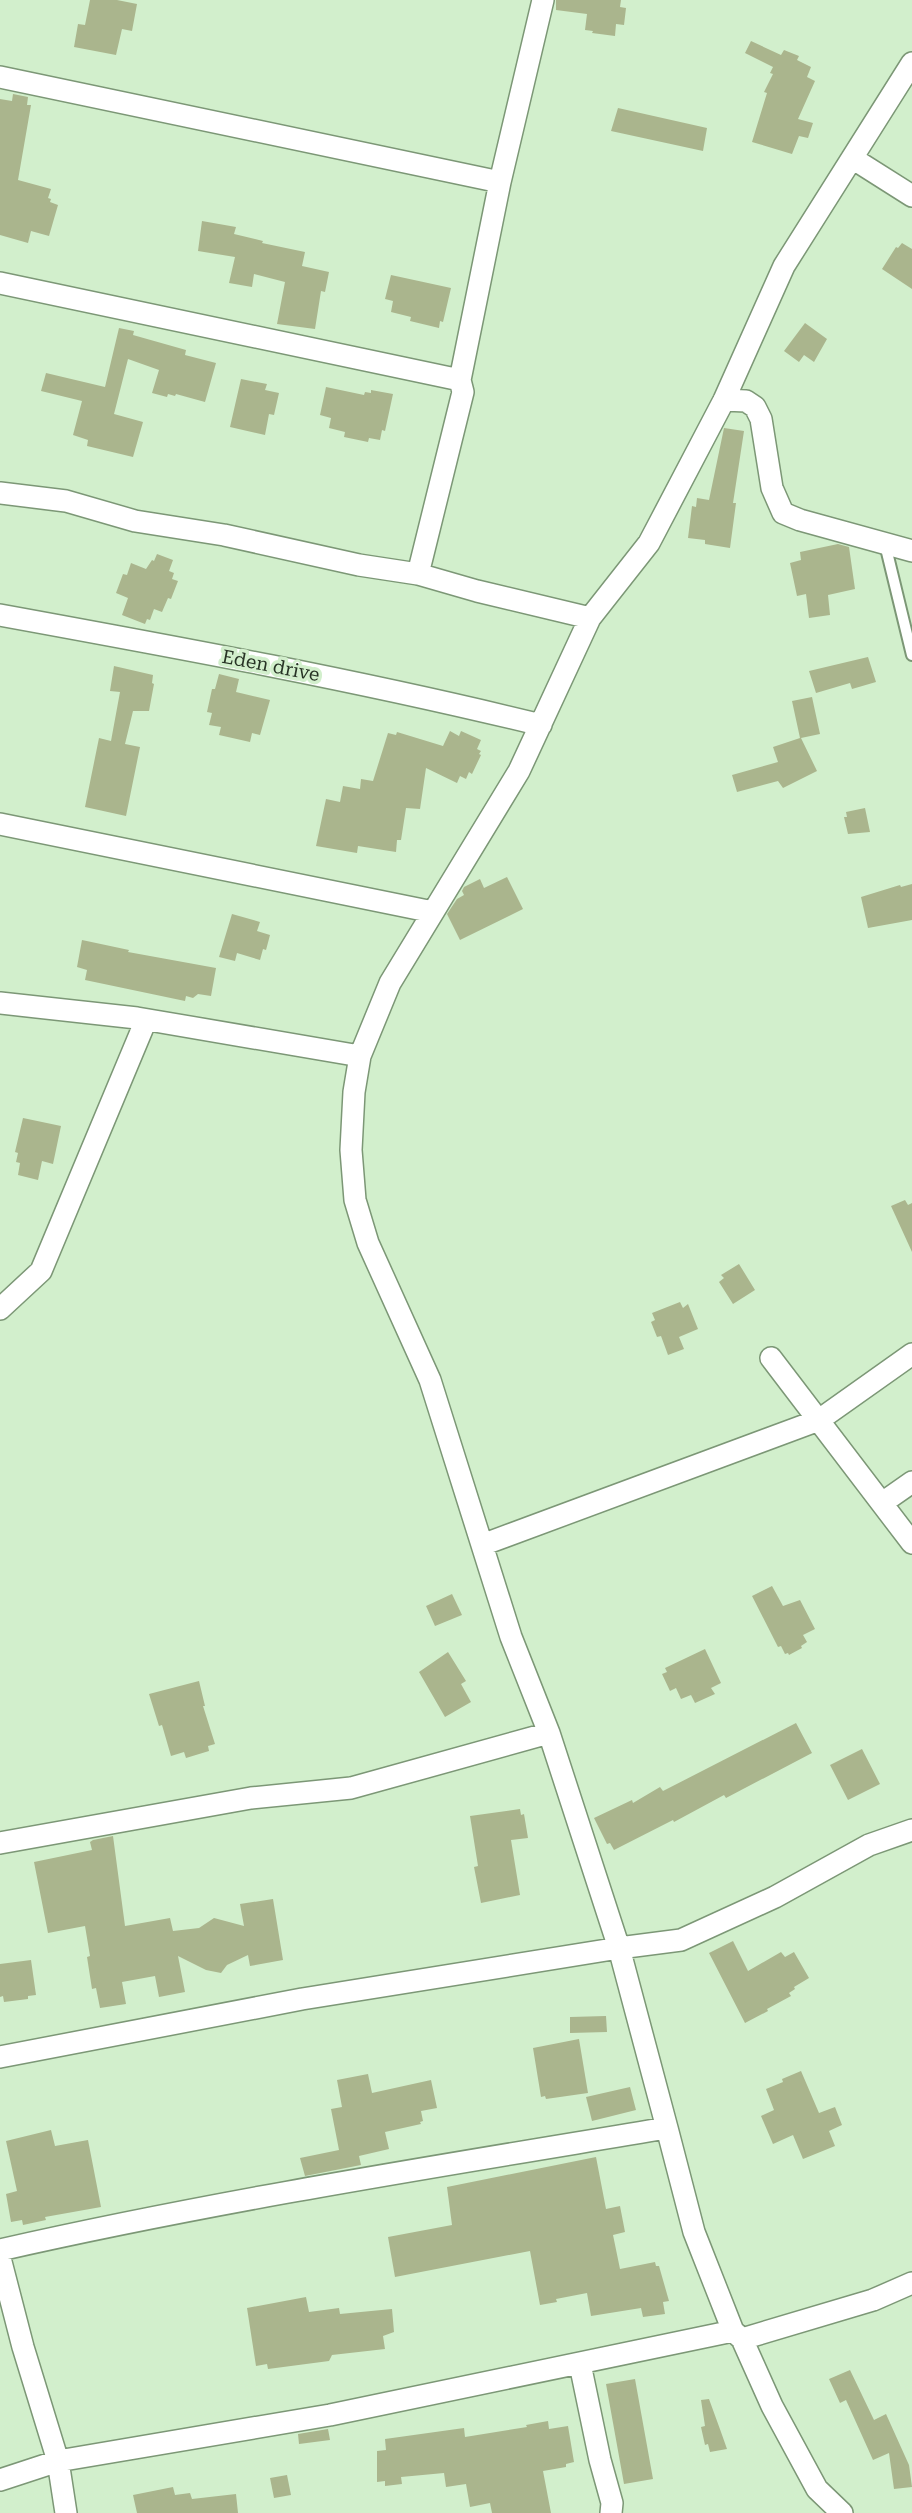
<svg xmlns="http://www.w3.org/2000/svg" width="912" height="2513" viewBox="0 0 912 2513" font-family="'Roboto Serif',serif">
<style>
.building{fill:#aab58d}
.lines{fill:none;stroke-linecap:round;stroke-linejoin:round}
.service-casing{stroke:#7c9776;stroke-width:14}
.minor-casing{stroke:#7c9776;stroke-width:24}
.service{stroke:#fff;stroke-width:10}
.minor{stroke:#fff;stroke-width:21}
.labels{text-anchor:middle;stroke-width:7;stroke-linejoin:round;paint-order:stroke}
.street-label{font-size:19px;fill:#273325;stroke:#d2efcc}
</style>
<rect width="100%" height="100%" fill="#d2efcc"/>
<!-- building -->
<path class="building" d="M 90,0 L 117,0 L 137,4 L 132,31 L 122,29 L 116,55 L 74,47 L 78,24 L 85,25 Z
M 556,0 L 621,0 L 620,7 L 626,8 L 624,25 L 616,24 L 615,36 L 592,33 L 593,31 L 585,30 L 587,14 L 556,10 Z
M 751,41 L 781,55 L 784,50 L 799,56 L 797,60 L 811,67 L 807,77 L 815,81 L 798,119 L 813,123 L 808,138 L 799,136 L 792,154 L 752,142 L 767,93 L 764,92 L 773,74 L 770,73 L 773,67 L 745,53 Z
M 13,94 L 28,97 L 27,105 L 31,105 L 18,180 L 51,189 L 48,198 L 51,199 L 50,202 L 58,205 L 49,236 L 31,231 L 28,243 L 0,235 L 0,99 L 12,101 Z
M 618,108 L 707,128 L 703,151 L 611,131 Z
M 202,221 L 236,227 L 234,234 L 263,241 L 262,243 L 305,252 L 302,266 L 329,272 L 325,292 L 321,291 L 315,329 L 277,324 L 285,282 L 254,274 L 252,287 L 229,283 L 235,257 L 198,251 Z
M 902,243 L 912,249 L 912,289 L 882,269 L 896,247 L 898,248 Z
M 391,275 L 451,288 L 443,322 L 440,321 L 439,328 L 410,321 L 411,317 L 391,312 L 393,301 L 385,299 Z
M 805,323 L 827,339 L 814,362 L 804,355 L 799,362 L 784,351 Z
M 119,328 L 134,331 L 133,335 L 186,350 L 185,355 L 216,363 L 205,402 L 176,394 L 175,396 L 168,394 L 167,397 L 152,393 L 159,370 L 128,359 L 114,414 L 143,422 L 133,457 L 87,446 L 88,440 L 73,435 L 82,401 L 41,391 L 46,373 L 105,387 Z
M 241,379 L 267,384 L 265,390 L 279,393 L 274,415 L 269,414 L 265,435 L 230,427 Z
M 326,387 L 364,395 L 365,392 L 371,393 L 371,390 L 393,394 L 385,431 L 382,430 L 380,440 L 369,438 L 368,442 L 344,437 L 345,432 L 329,428 L 331,418 L 320,415 Z
M 724,428 L 744,431 L 733,503 L 736,503 L 730,548 L 705,544 L 705,540 L 688,538 L 692,506 L 696,507 L 697,498 L 709,500 Z
M 838,544 L 849,547 L 855,589 L 828,595 L 830,615 L 809,618 L 806,594 L 797,596 L 790,563 L 801,560 L 800,552 Z
M 157,554 L 173,560 L 169,571 L 174,573 L 172,579 L 178,581 L 171,599 L 168,598 L 162,612 L 154,609 L 150,620 L 147,619 L 145,624 L 122,615 L 128,598 L 116,593 L 123,574 L 127,575 L 131,563 L 146,569 L 152,560 L 154,561 Z
M 868,657 L 876,682 L 852,689 L 850,683 L 816,693 L 809,671 Z
M 114,666 L 153,675 L 152,683 L 154,684 L 149,711 L 133,711 L 125,744 L 140,747 L 126,816 L 85,807 L 99,738 L 111,741 L 120,692 L 110,691 Z
M 219,674 L 239,679 L 236,692 L 270,700 L 260,735 L 252,733 L 250,742 L 219,735 L 221,727 L 209,725 L 212,713 L 207,712 L 212,689 L 215,689 Z
M 812,697 L 820,734 L 801,738 L 817,771 L 783,788 L 778,781 L 737,792 L 732,775 L 778,762 L 773,747 L 800,738 L 792,701 Z
M 450,731 L 459,736 L 461,731 L 481,740 L 477,749 L 481,751 L 479,754 L 481,755 L 472,774 L 469,772 L 466,779 L 460,776 L 457,783 L 426,768 L 420,809 L 406,808 L 401,840 L 397,840 L 396,852 L 358,846 L 357,853 L 316,846 L 326,799 L 340,802 L 343,786 L 360,789 L 361,779 L 373,781 L 388,733 L 396,735 L 397,732 L 443,746 Z
M 865,808 L 870,832 L 848,834 L 844,817 L 847,817 L 846,812 Z
M 507,877 L 523,909 L 460,940 L 447,914 L 457,899 L 464,895 L 462,891 L 464,887 L 480,879 L 484,888 Z
M 912,884 L 912,920 L 868,928 L 861,897 L 900,885 L 901,887 Z
M 232,914 L 260,922 L 257,931 L 270,935 L 266,950 L 263,949 L 260,960 L 237,953 L 235,961 L 219,957 Z
M 82,940 L 129,950 L 128,952 L 216,968 L 211,996 L 198,994 L 193,998 L 186,996 L 185,1001 L 85,980 L 87,970 L 77,967 Z
M 23,1118 L 61,1126 L 53,1164 L 42,1161 L 38,1180 L 18,1175 L 20,1163 L 16,1162 L 18,1153 L 15,1152 Z
M 905,1200 L 908,1205 L 912,1203 L 912,1252 L 891,1206 Z
M 739,1264 L 755,1290 L 733,1304 L 719,1282 L 724,1278 L 721,1275 Z
M 680,1302 L 683,1308 L 688,1304 L 698,1329 L 679,1337 L 684,1349 L 668,1355 L 661,1336 L 657,1337 L 651,1322 L 655,1320 L 652,1313 Z
M 772,1586 L 783,1606 L 800,1600 L 815,1629 L 803,1635 L 807,1642 L 801,1646 L 802,1648 L 789,1655 L 788,1653 L 785,1654 L 781,1646 L 778,1647 L 752,1596 Z
M 452,1594 L 462,1615 L 435,1626 L 426,1606 Z
M 705,1649 L 721,1683 L 711,1688 L 715,1694 L 695,1703 L 691,1695 L 681,1699 L 676,1688 L 670,1691 L 662,1674 L 667,1672 L 665,1668 Z
M 448,1652 L 466,1681 L 461,1684 L 471,1702 L 445,1717 L 419,1672 Z
M 199,1681 L 205,1706 L 203,1706 L 215,1744 L 208,1746 L 209,1751 L 186,1758 L 184,1752 L 171,1756 L 162,1725 L 159,1726 L 149,1694 Z
M 796,1723 L 812,1753 L 726,1798 L 724,1795 L 674,1822 L 673,1820 L 614,1850 L 610,1843 L 607,1844 L 594,1818 L 632,1800 L 633,1803 L 660,1787 L 663,1791 Z
M 862,1749 L 880,1784 L 848,1800 L 830,1765 Z
M 520,1809 L 521,1815 L 524,1814 L 528,1838 L 511,1840 L 520,1895 L 481,1903 L 474,1867 L 478,1866 L 470,1816 Z
M 113,1836 L 125,1926 L 170,1918 L 173,1931 L 199,1928 L 214,1918 L 244,1926 L 240,1904 L 273,1899 L 283,1960 L 250,1966 L 248,1955 L 227,1965 L 221,1973 L 206,1970 L 178,1956 L 185,1992 L 159,1997 L 155,1976 L 122,1982 L 126,2004 L 100,2008 L 96,1988 L 92,1989 L 87,1957 L 90,1956 L 85,1926 L 48,1933 L 34,1862 L 92,1850 L 90,1842 L 93,1840 Z
M 733,1941 L 748,1971 L 781,1952 L 785,1957 L 794,1952 L 809,1978 L 794,1987 L 795,1989 L 789,1993 L 791,1996 L 767,2009 L 768,2011 L 745,2023 L 709,1953 Z
M 31,1960 L 36,1995 L 28,1996 L 28,1999 L 4,2002 L 3,1996 L 0,1997 L 0,1964 Z
M 606,2016 L 607,2032 L 570,2033 L 570,2017 Z
M 579,2039 L 588,2093 L 546,2099 L 545,2096 L 541,2097 L 533,2048 Z
M 801,2071 L 819,2113 L 835,2107 L 842,2125 L 829,2131 L 835,2146 L 803,2159 L 793,2135 L 773,2144 L 761,2116 L 774,2110 L 766,2089 L 783,2082 L 782,2079 Z
M 368,2074 L 372,2093 L 431,2080 L 437,2108 L 421,2111 L 423,2121 L 420,2122 L 421,2124 L 385,2132 L 389,2149 L 359,2156 L 361,2165 L 305,2176 L 300,2158 L 339,2150 L 331,2109 L 342,2107 L 337,2080 Z
M 630,2087 L 636,2110 L 592,2121 L 586,2097 Z
M 51,2130 L 55,2146 L 88,2140 L 101,2207 L 45,2217 L 46,2220 L 23,2225 L 22,2220 L 11,2222 L 6,2194 L 17,2191 L 6,2141 Z
M 596,2157 L 606,2209 L 620,2206 L 625,2232 L 613,2235 L 620,2269 L 655,2262 L 656,2266 L 659,2266 L 669,2301 L 663,2302 L 665,2314 L 643,2317 L 641,2308 L 591,2316 L 587,2293 L 556,2299 L 557,2302 L 540,2305 L 530,2251 L 395,2277 L 388,2237 L 452,2225 L 447,2187 Z
M 306,2297 L 309,2312 L 339,2308 L 340,2314 L 392,2309 L 394,2332 L 383,2336 L 385,2349 L 332,2355 L 329,2361 L 268,2369 L 267,2364 L 256,2366 L 247,2308 Z
M 850,2370 L 874,2420 L 886,2414 L 909,2465 L 912,2487 L 894,2489 L 889,2453 L 873,2460 L 846,2400 L 840,2403 L 829,2379 Z
M 635,2379 L 653,2479 L 624,2484 L 606,2384 Z
M 709,2399 L 721,2432 L 727,2449 L 710,2452 L 708,2444 L 705,2445 L 701,2427 L 705,2426 L 701,2400 Z
M 548,2421 L 549,2429 L 568,2426 L 574,2462 L 566,2464 L 566,2467 L 543,2471 L 551,2513 L 492,2513 L 490,2503 L 470,2507 L 466,2484 L 446,2487 L 444,2473 L 401,2477 L 402,2484 L 385,2486 L 385,2481 L 377,2482 L 377,2451 L 386,2450 L 385,2439 L 464,2428 L 465,2437 L 527,2427 L 526,2425 Z
M 328,2429 L 330,2440 L 299,2444 L 298,2434 Z
M 287,2475 L 291,2495 L 274,2498 L 270,2478 Z
M 173,2487 L 175,2495 L 190,2493 L 192,2499 L 236,2494 L 238,2513 L 137,2513 L 133,2495 Z"/>
<g class="lines">
<defs>
<path id="service" d="M 885,544 L 912,655"/>
<path id="minor" d="M 0,77 L 500,182
M 852,158 L 912,196
M 0,283 L 460,380 L 463,392 L 418,574
M 460,380 L 500,182 L 543,0
M 724,400 L 746,401 L 755,407 L 761,419 L 772,488 L 783,513 L 800,520 L 912,551
M 0,493 L 66,501 L 135,521 L 224,535 L 359,565 L 418,574 L 477,591 L 590,618
M 0,615 C 181,648 362,681 541,725
M 0,824 L 433,912
M 0,1003 L 137,1018 L 360,1056
M 0,1309 L 41,1271 L 146,1020
M 771,1358 L 912,1543
M 882,1503 L 912,1482
M 482,1545 L 819,1420 L 912,1354
M 0,1843 L 251,1798 L 351,1788 L 549,1733
M 0,2057 L 302,1999 L 619,1948 L 681,1940 L 775,1897 L 869,1845 L 912,1830
M 667,2128 L 619,1948 L 549,1733 L 511,1637 L 430,1380 L 368,1243 L 355,1200 L 351,1150 L 354,1092 L 360,1056 L 390,983 L 519,771 L 590,618 L 649,543 L 724,400 L 784,266 L 912,63
M 0,2250 C 220,2200 445,2165 667,2128 L 694,2232 L 733,2331 L 742,2339 L 772,2406 L 817,2489 L 842,2513
M 0,2258 L 23,2347 L 58,2461 L 66,2513
M 742,2339 L 873,2300 L 912,2283
M 580,2364 L 600,2460 L 612,2503 L 611,2513
M 0,2480 L 58,2461 L 330,2415 L 733,2331"/>
</defs>
<!-- service casing -->
<use href="#service" class="service-casing"/>
<!-- minor casing -->
<use href="#minor" class="minor-casing"/>
<!-- service -->
<use href="#service" class="service"/>
<!-- minor -->
<use href="#minor" class="minor"/>
</g>
<g class="labels">
<!-- street labels -->
<g class="street-label">
<text transform="translate(271 665) rotate(11)" y="7">Eden drive</text>
</g>
</g>
</svg>
